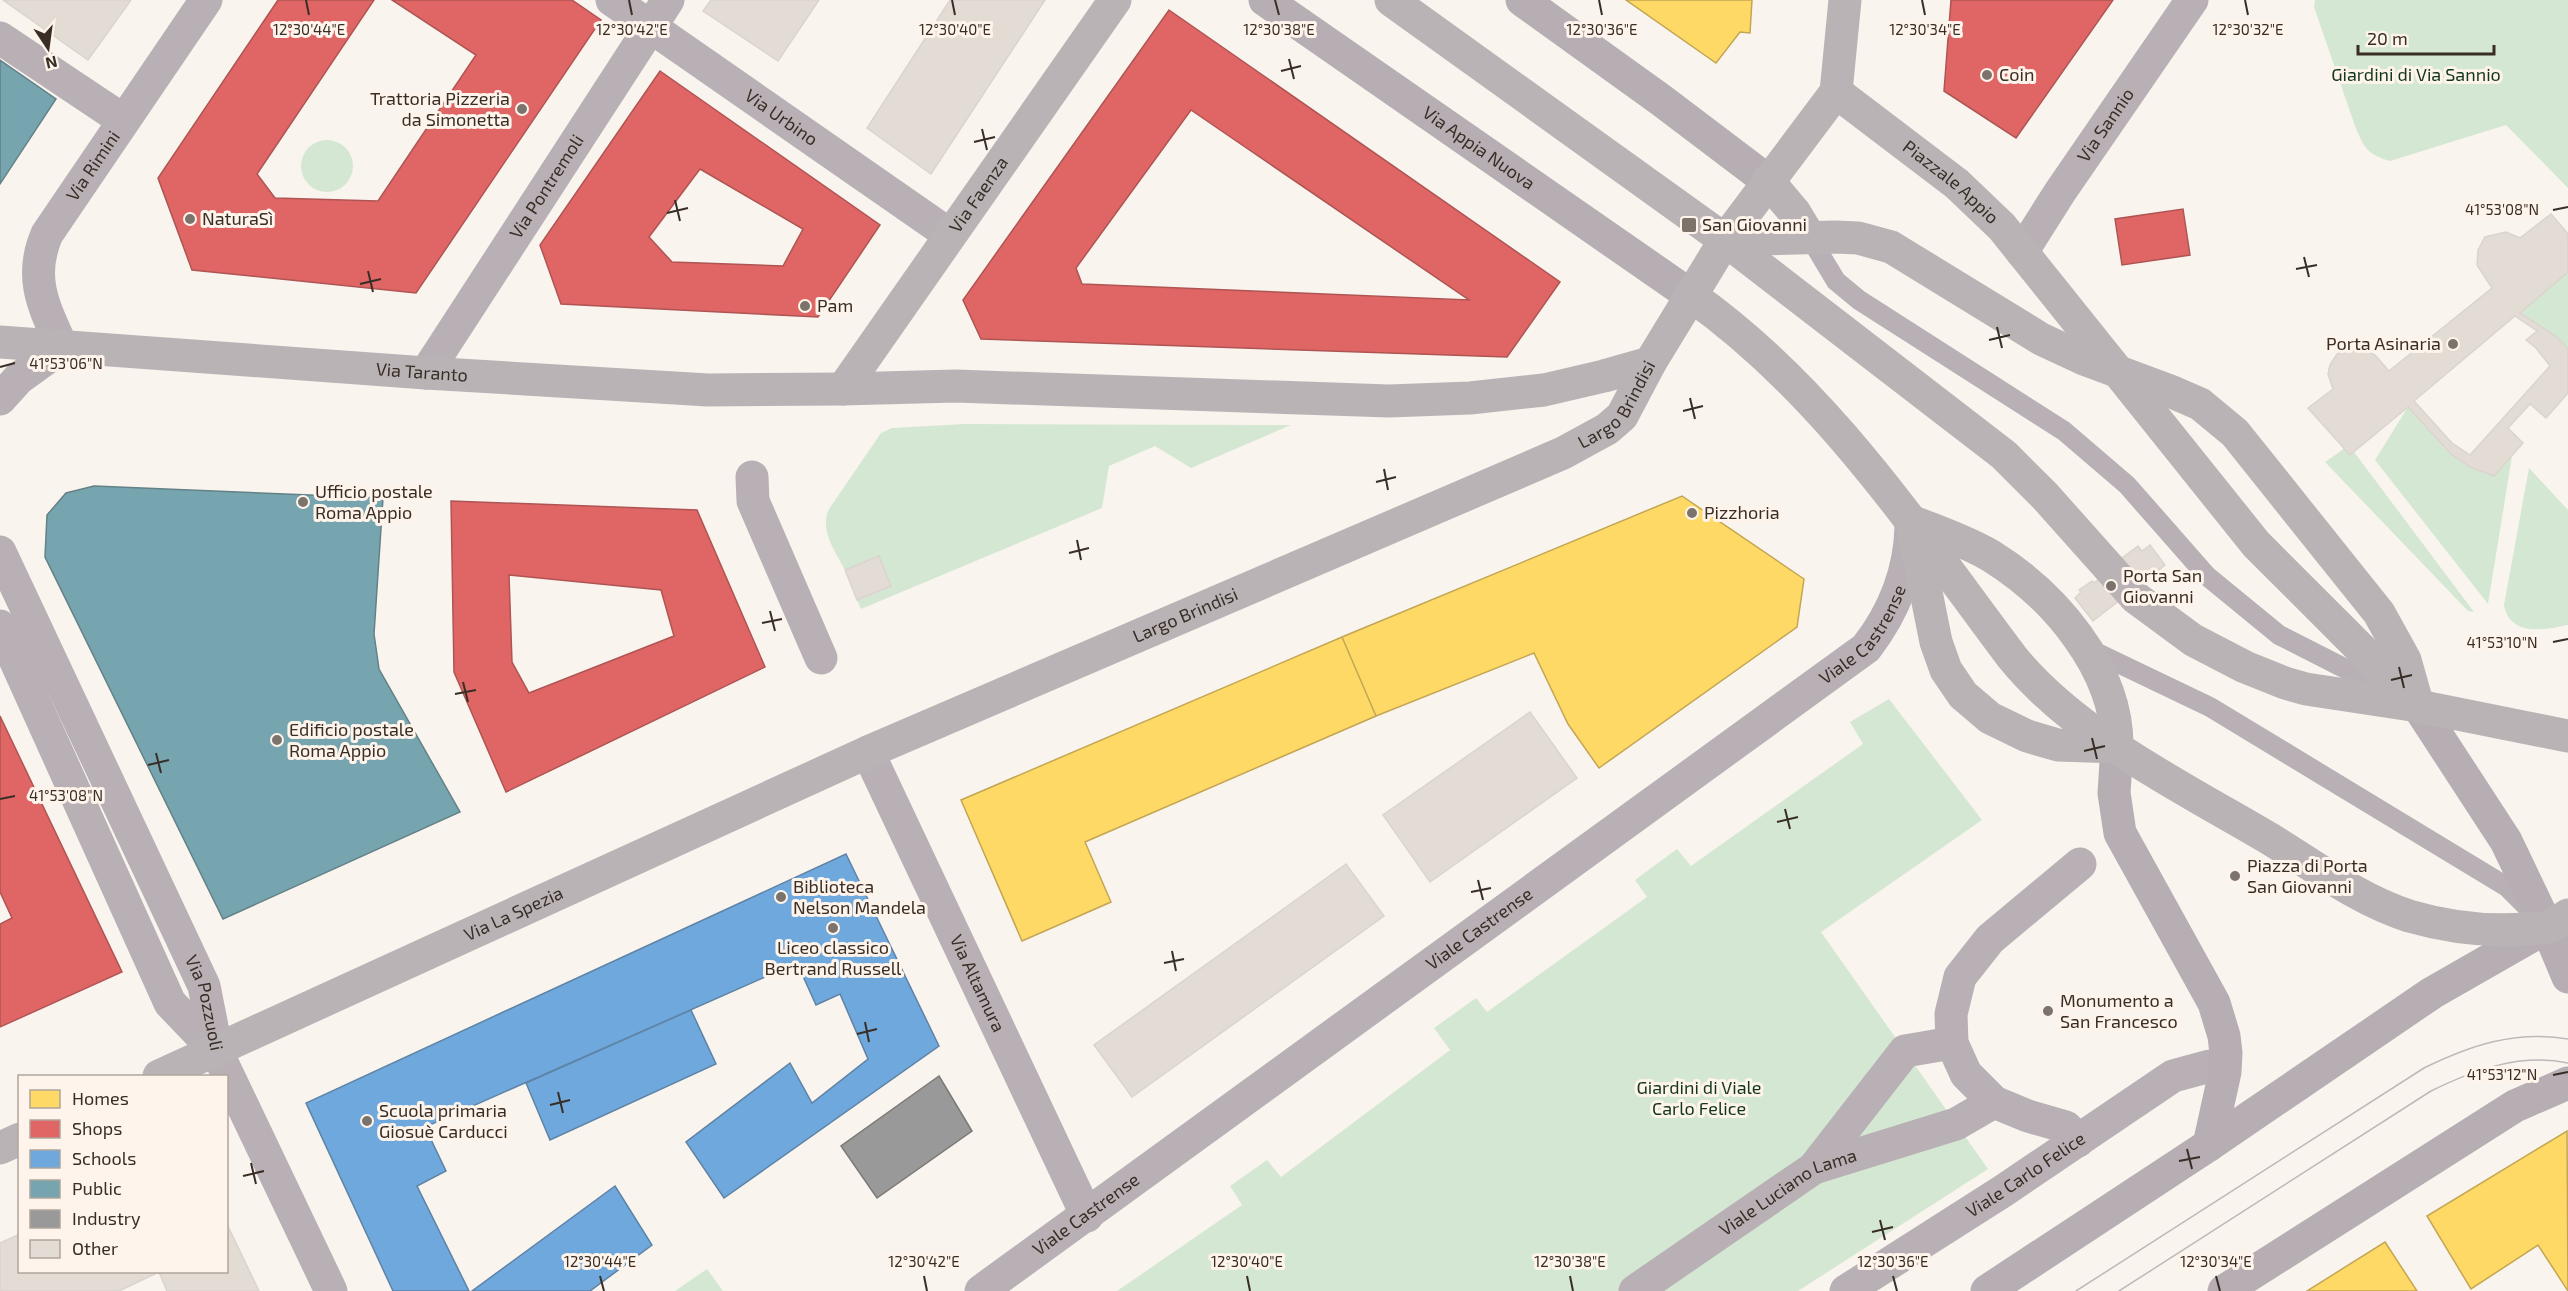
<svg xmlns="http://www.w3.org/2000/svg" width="2568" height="1291" viewBox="0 0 2568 1291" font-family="'Exo 2',sans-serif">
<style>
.green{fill:#d4e7d3}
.homes{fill:#ffd966;stroke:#c3a653;stroke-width:1.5}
.shops{fill:#e06666;stroke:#ae5553;stroke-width:1.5;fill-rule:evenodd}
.schools{fill:#6fa8dc;stroke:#5e83a5;stroke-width:1.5}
.public{fill:#76a5af;stroke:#638186;stroke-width:1.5}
.industry{fill:#999;stroke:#7c7976;stroke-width:1.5}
.building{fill:#e3dcd5;stroke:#dbd4ce;stroke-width:1.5;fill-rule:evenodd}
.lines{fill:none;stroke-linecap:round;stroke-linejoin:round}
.lane{stroke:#b8b0b5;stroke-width:20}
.street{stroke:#b8b0b5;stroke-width:33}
.secondary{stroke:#b7aeb3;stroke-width:33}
.primary{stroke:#bab3b6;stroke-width:33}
.tram{stroke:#beb8b8;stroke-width:1.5}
.ticks{fill:none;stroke:#382e26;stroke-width:2}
.poi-dot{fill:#7c736c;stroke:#fef4eb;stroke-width:2}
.labels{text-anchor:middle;stroke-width:6;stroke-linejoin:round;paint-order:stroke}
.poi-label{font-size:18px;fill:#382e26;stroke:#fef4eb;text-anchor:start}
.park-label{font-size:18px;fill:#11371d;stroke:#fef4eb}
.street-label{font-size:18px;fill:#382e26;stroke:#fef4eb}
.ticks-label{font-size:15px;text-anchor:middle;fill:#382e26;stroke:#fef4eb;stroke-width:6;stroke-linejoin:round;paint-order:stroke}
</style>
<rect width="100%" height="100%" fill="#faf4ef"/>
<!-- green -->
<path class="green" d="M 2315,0 L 2568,0 L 2568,188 L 2506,125 L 2390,161 C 2367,154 2364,148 2355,126 L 2314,7 Z
M301 166a26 26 0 1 1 52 0a26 26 0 1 1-52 0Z
M 2568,272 L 2568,349 L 2557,337 L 2520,313 Z
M 2408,407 L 2451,454 L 2470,467 L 2494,476 L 2512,456 L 2488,604 L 2375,460 Z
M 964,424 L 1291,425 L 1191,468 L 1155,446 L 1109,466 L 1102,508 L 861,609 L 857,600 L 890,586 L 879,557 L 845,570 C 835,551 819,530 829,509 L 881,433 L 892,428 Z
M 2345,448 L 2350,455 L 2354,452 L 2474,612 L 2468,611 L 2325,462 Z
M 2529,468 L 2568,510 L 2568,625 C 2544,630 2510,637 2504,605 Z
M 1889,699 L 1982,820 L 1821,932 L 1988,1169 L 1798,1291 L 1117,1291 L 1242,1205 L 1230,1186 L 1267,1160 L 1281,1177 L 1450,1050 L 1434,1028 L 1476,998 L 1487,1012 L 1647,897 L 1635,880 L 1677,849 L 1691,866 L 1863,744 L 1850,722 Z
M 707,1269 L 723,1291 L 675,1291 Z"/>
<!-- homes -->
<path class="homes" d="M 1626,0 L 1752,0 L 1750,33 L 1740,32 L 1716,63 Z
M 1682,496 L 1804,579 L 1797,627 L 1599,768 L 1568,724 L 1534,653 L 1376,716 L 1342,637 Z
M 1342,637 L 1376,716 L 1085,842 L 1111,902 L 1022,941 L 961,800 Z
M 2567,1131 L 2568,1291 L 2538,1245 L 2471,1289 L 2427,1216 Z
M 2385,1242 L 2417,1291 L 2307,1291 Z"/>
<!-- shops -->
<path class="shops" d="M 278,0 L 374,0 L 257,174 L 275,198 L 378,201 L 476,55 L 392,0 L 572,0 L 601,20 L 416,293 L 192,270 L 158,178 Z
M 1951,0 L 2113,0 L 2016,138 L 1944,91 Z
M 1169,10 L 1560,282 L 1507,357 L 981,339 L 963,300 ZM 1191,110 L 1469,300 L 1082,284 L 1076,268 Z
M 660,71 L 880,225 L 818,317 L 561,304 L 540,245 ZM 700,169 L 803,229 L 783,266 L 672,262 L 649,237 Z
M 2183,209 L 2190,255 L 2122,265 L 2115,219 Z
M 451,501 L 697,510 L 765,667 L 506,792 L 454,672 ZM 509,575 L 661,590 L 674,636 L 529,693 L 512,662 Z
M 0,716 L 122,972 L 0,1027 L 0,924 L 12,918 L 0,892 Z"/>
<!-- schools -->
<path class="schools" d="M 846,854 L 939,1046 L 724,1198 L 686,1142 L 790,1063 L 812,1103 L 868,1059 L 840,994 L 816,1005 L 797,963 L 425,1127 L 446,1171 L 417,1186 L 469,1291 L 393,1291 L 306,1103 Z
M 691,1010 L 716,1064 L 550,1140 L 526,1083 Z
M 615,1186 L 652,1245 L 590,1291 L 472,1291 Z"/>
<!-- public -->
<path class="public" d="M 0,60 L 56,99 L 0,184 Z
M 94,486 L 383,498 L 374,634 L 379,669 L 460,812 L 223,919 L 45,557 L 47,515 L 66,493 Z"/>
<!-- industry -->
<path class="industry" d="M 939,1076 L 972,1131 L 877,1198 L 841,1146 Z"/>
<!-- building -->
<path class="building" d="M 3,0 L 131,0 L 88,60 Z
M 711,0 L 819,0 L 778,61 L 703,11 Z
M 950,0 L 1045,0 L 931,174 L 867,128 Z
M 2551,214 L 2568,234 L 2568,272 L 2520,313 L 2557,337 L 2568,349 L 2568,393 L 2546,418 L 2530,404 L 2508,428 L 2523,443 L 2494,476 L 2470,467 L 2451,454 L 2408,407 L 2350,455 L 2308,408 L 2333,389 L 2328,374 L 2330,365 L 2337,354 L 2347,349 L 2361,348 L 2375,355 L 2389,371 L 2492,288 L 2477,265 L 2478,250 L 2485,237 L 2506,232 L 2520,238 ZM 2515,316 L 2537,331 L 2526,340 L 2536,348 L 2550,366 L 2470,455 L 2452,443 L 2414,401 Z
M 2150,545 L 2165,565 L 2093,621 L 2075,598 L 2081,592 L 2079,590 L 2092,581 L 2094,583 L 2123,560 L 2122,558 L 2138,546 L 2142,551 Z
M 879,556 L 891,586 L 857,600 L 845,570 Z
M 1530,712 L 1577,778 L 1430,882 L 1383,815 Z
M 1346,864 L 1384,916 L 1132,1097 L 1094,1045 Z
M 226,1222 L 259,1291 L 167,1291 L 159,1272 L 119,1291 L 0,1291 L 0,1243 L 20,1234 L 20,1272 L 226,1272 Z"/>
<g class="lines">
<!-- lane -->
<path class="lane" d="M 1809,236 L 1836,281 L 1859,300 L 2064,431 L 2127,485 L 2207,576 L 2279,635 L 2395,694
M 2091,650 L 2210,707 L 2507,887 L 2531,911"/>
<!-- street -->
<g class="street">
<path id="s1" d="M 612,0 L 950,235"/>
<path d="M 0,38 L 123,120"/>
<path id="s2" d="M 2022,252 L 2060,192 L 2192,0"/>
<path id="s3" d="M 426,373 L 668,0"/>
<path id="s4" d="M 0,399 L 19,378 L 62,347 C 44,307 28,278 47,234 L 206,0"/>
<path d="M 752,477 L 753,501 L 821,658"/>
<path id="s5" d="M 0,552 L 204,986 L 217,1052 L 331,1291"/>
<path d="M 0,626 L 170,1003 L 217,1052"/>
<path id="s6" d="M 868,752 L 1087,1216"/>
<path d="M 2078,1141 L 2066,1127 L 2028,1116 L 1994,1102 L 1966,1074 L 1952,1043 L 1951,1014 L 1960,977 L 1990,939 L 2080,864"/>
<path d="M 1814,1168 L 1905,1051 L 1952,1043"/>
<path id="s7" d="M 981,1291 L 1866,648 C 1894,612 1910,572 1911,526"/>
<path id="s8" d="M 1635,1291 L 1814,1168 L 1956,1124 L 1994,1102"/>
<path id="s9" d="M 1846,1291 L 2003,1191 L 2173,1076 L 2210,1066"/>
</g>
<!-- secondary -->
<g class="secondary">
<path id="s10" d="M 1265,0 L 1690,295"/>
<path d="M 1522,0 L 1661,100 L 1768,181"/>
<path d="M 2418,706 L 2506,841 L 2547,927 L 2568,977"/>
<path d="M 2117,747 L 2114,793 L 2120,833 L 2214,1003 L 2224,1036 L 2226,1053 L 2225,1072 L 2209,1145"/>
<path d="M 1987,1291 L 2209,1145 L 2432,993 L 2547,927"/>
<path d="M 2224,1291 L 2515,1106 L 2568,1083"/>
</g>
<!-- primary -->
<g class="primary">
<path d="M 1391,0 L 1725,240 L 2004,455 L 2045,496 L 2136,598 L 2193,640 L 2245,667 L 2285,683 L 2306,689 L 2418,706 L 2568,736"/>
<path id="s11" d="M 1836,92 L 1957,184 L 2002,227 L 2256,544 L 2417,705"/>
<path d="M 1768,181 L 1795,213 L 1809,236"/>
<path d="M 1725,240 L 1835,237 L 1858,238 L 1891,247 L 2041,339 L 2084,359 L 2170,391 L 2200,404 L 2235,433 L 2379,613 L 2405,660 L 2418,706"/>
<path d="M 1690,295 C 1824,389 1915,528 2012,657 C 2075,735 2184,788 2270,839 C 2314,866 2359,900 2409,916 C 2447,927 2486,932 2526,929 C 2533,928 2542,929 2548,927 C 2555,924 2562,919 2568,915"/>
<path id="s12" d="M 0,342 L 426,373 L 708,390 L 843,389 L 956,386 L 1389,401 L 1470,398 L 1544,390 L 1604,376 L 1650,363"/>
<path id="s13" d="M 843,389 L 1115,0"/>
<path d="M 1911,521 C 1938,532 1966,541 1991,556 C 2054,595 2118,669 2117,747"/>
<path d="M 1914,532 L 1936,642 L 1946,670 L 1963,695 L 1990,718 L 2027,736 L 2058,745 L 2117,747"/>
<path id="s14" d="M 159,1076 L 868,752 L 1563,453 L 1607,429 L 1622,416 L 1650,363 L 1725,240 L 1836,92 L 1845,0"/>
<path d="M 0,1148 L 20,1139"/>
</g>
<!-- tram -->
<path class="tram" d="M 2076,1291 L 2424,1068 C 2471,1045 2516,1030 2568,1039
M 2119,1291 L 2431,1091 C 2474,1070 2519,1053 2568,1063"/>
</g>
<!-- ticks -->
<path class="ticks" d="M 306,0 L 309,15M 629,0 L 632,15M 952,0 L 955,15M 1275,0 L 1279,15M 1599,0 L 1602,15M 1922,0 L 1925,15M 2245,0 L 2248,15M 1289,59 L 1294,79M 1281,71 L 1301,66M 982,129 L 987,150M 974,142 L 995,137M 675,200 L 680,221M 2553,210 L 2568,207M 667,213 L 688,208M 2304,257 L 2309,277M 2296,269 L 2317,265M 368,271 L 373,292M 360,284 L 381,279M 1997,327 L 2002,348M 1989,340 L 2010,335M 0,367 L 15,363M 1690,398 L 1695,419M 1683,411 L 1703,406M 1384,469 L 1388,490M 1376,482 L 1396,477M 1077,540 L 1081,560M 1069,553 L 1089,548M 770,611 L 775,631M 762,623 L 782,619M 2553,642 L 2568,639M 2399,667 L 2404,688M 2391,680 L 2412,675M 463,682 L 468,702M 455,694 L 476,690M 2092,738 L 2097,759M 2084,751 L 2105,746M 156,753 L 161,773M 148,765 L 169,760M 0,799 L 15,796M 1785,809 L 1790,829M 1777,822 L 1798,817M 1478,880 L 1483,900M 1471,892 L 1491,888M 1172,951 L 1176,971M 1164,963 L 1184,959M 865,1022 L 869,1042M 857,1034 L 877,1029M 2553,1075 L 2568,1072M 558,1092 L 563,1113M 550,1105 L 570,1100M 2187,1149 L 2192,1169M 2179,1161 L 2200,1157M 251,1163 L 256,1184M 243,1176 L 264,1171M 1880,1220 L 1885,1240M 1872,1232 L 1893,1227M 600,1276 L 604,1291M 924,1276 L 927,1291M 1247,1276 L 1250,1291M 1570,1276 L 1573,1291M 1893,1276 L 1897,1291M 2216,1276 L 2220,1291"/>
<!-- markers -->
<g class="poi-dot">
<circle cx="1987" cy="75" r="6"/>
<circle cx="522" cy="109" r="6"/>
<circle cx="190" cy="219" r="6"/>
<rect x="1681" y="217" width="16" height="16" rx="3"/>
<circle cx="805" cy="306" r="6"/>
<circle cx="2453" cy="344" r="6"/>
<circle cx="303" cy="502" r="6"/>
<circle cx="1692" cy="513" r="6"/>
<circle cx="2111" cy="586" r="6"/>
<circle cx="277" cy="740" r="6"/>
<circle cx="2235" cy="876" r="6"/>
<circle cx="781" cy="897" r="6"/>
<circle cx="833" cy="928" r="6"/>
<circle cx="2048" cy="1011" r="6"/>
<circle cx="367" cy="1121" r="6"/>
</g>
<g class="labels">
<!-- poi labels -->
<g class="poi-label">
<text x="1999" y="81">Coin</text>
<text x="510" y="105" text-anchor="end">Trattoria Pizzeria<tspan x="510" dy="21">da Simonetta</tspan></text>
<text x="202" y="225">NaturaSì</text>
<text x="1702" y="231">San Giovanni</text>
<text x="817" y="312">Pam</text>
<text x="2441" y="350" text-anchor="end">Porta Asinaria</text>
<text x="315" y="498">Ufficio postale<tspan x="315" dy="21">Roma Appio</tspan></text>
<text x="1704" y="519">Pizzhoria</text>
<text x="2123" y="582">Porta San<tspan x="2123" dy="21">Giovanni</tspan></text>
<text x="289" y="736">Edificio postale<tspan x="289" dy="21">Roma Appio</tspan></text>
<text x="2247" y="872">Piazza di Porta<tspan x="2247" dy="21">San Giovanni</tspan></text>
<text x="793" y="893">Biblioteca<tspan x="793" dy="21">Nelson Mandela</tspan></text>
<text x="833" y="954" text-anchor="middle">Liceo classico<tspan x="833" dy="21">Bertrand Russell</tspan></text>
<text x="2060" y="1007">Monumento a<tspan x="2060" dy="21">San Francesco</tspan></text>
<text x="379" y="1117">Scuola primaria<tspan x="379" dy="21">Giosuè Carducci</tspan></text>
</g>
<!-- park labels -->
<g class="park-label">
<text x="2416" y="81">Giardini di Via Sannio</text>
<text x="1699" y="1094">Giardini di Viale<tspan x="1699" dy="21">Carlo Felice</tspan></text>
</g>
<!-- street labels -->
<g class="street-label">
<text dy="6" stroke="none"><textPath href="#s1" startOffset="206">Via Urbino</textPath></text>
<text dy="6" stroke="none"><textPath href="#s2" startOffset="152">Via Sannio</textPath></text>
<text dy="6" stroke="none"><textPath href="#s10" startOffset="260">Via Appia Nuova</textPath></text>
<text dy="6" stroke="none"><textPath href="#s4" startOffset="282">Via Rimini</textPath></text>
<text dy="6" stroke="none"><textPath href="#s11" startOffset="146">Piazzale Appio</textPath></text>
<text dy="6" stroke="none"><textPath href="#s3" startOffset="222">Via Pontremoli</textPath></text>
<text dy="6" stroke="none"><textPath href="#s13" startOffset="237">Via Faenza</textPath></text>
<text dy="6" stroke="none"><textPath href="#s12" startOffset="423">Via Taranto</textPath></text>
<text dy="6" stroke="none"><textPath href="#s14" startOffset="1611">Largo Brindisi</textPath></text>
<text dy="6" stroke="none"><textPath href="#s14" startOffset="1125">Largo Brindisi</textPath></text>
<text dy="6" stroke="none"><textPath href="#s7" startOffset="1102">Viale Castrense</textPath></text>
<text dy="6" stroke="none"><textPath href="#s14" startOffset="390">Via La Spezia</textPath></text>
<text dy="6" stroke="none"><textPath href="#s7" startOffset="616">Viale Castrense</textPath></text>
<text dy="6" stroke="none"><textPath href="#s6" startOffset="256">Via Altamura</textPath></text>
<text dy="6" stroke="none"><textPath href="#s5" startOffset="496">Via Pozzuoli</textPath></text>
<text dy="6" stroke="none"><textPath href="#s9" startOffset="214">Viale Carlo Felice</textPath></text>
<text dy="6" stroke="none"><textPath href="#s8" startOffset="183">Viale Luciano Lama</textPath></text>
<text dy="6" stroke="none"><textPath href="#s7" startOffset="130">Viale Castrense</textPath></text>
</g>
</g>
<g class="ticks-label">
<text x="309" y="35">12°30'44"E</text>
<text x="632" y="35">12°30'42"E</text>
<text x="955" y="35">12°30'40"E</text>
<text x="1279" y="35">12°30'38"E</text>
<text x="1602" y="35">12°30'36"E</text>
<text x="1925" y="35">12°30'34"E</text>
<text x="2248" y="35">12°30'32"E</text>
<text x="2502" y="215">41°53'08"N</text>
<text x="66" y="369">41°53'06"N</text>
<text x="2502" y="648">41°53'10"N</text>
<text x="66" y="801">41°53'08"N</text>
<text x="2502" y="1080">41°53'12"N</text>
<text x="600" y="1267">12°30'44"E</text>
<text x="924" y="1267">12°30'42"E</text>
<text x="1247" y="1267">12°30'40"E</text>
<text x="1570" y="1267">12°30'38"E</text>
<text x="1893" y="1267">12°30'36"E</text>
<text x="2216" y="1267">12°30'34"E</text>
</g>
<!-- legend -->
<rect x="18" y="1075" width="210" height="198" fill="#fef4eb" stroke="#afa59c" stroke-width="1.5"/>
<rect x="30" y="1090" width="30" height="18" fill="#ffd966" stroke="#afa59c" stroke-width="1.5"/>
<text x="72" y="1105" font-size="18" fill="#382e26">Homes</text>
<rect x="30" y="1120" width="30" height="18" fill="#e06666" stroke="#afa59c" stroke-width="1.5"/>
<text x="72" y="1135" font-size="18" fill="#382e26">Shops</text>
<rect x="30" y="1150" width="30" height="18" fill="#6fa8dc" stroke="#afa59c" stroke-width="1.5"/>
<text x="72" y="1165" font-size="18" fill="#382e26">Schools</text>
<rect x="30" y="1180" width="30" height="18" fill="#76a5af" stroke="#afa59c" stroke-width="1.5"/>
<text x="72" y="1195" font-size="18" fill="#382e26">Public</text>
<rect x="30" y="1210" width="30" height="18" fill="#999999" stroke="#afa59c" stroke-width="1.5"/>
<text x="72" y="1225" font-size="18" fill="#382e26">Industry</text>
<rect x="30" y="1240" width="30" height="18" fill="#e3dcd5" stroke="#afa59c" stroke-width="1.5"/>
<text x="72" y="1255" font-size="18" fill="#382e26">Other</text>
<!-- north arrow -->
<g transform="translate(48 48) rotate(167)" stroke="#fef4eb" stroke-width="4.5" paint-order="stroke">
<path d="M0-4.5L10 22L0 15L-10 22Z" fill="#382e26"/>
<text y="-9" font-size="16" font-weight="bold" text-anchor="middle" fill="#382e26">N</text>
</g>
<!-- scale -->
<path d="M2358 45v9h136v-9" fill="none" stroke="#382e26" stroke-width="3"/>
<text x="2367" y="45" font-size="18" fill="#382e26" stroke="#fef4eb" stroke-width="4.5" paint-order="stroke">20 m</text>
</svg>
